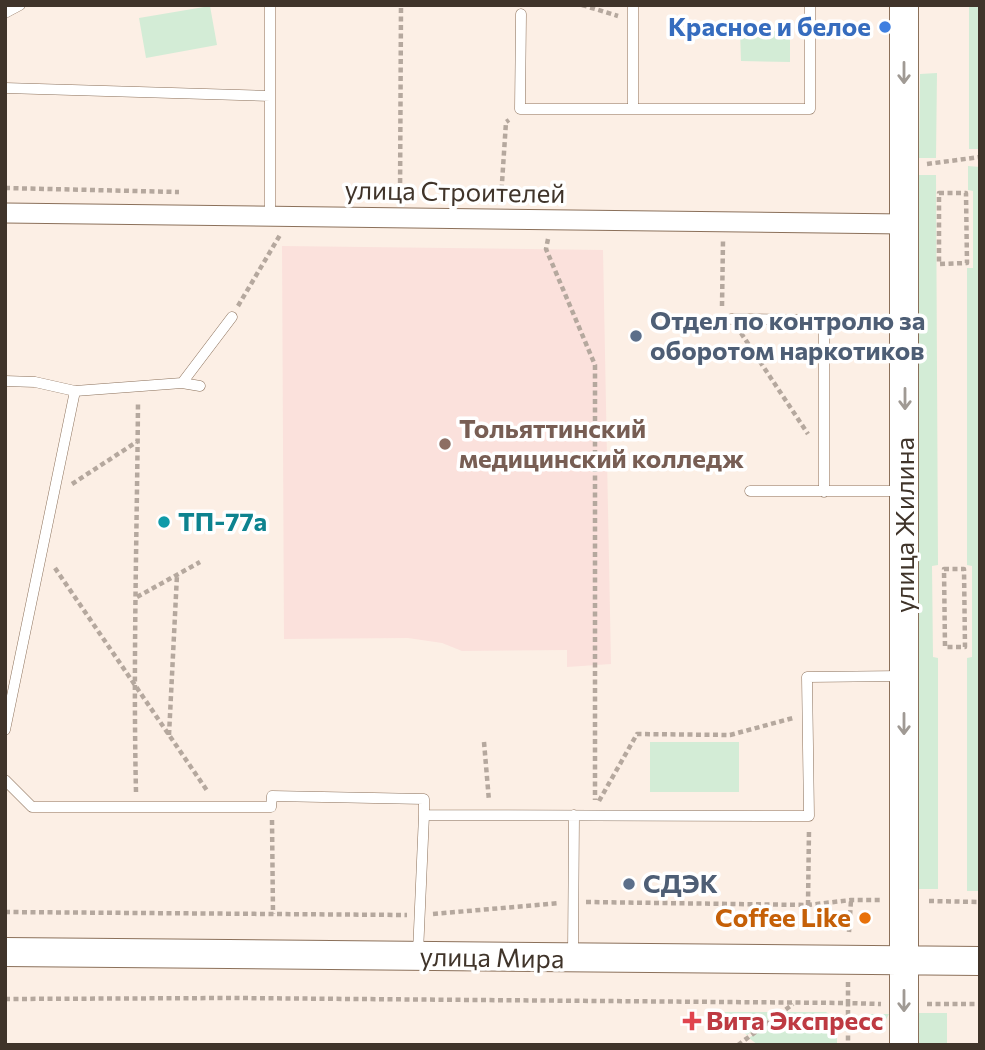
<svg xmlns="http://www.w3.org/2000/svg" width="985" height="1050" viewBox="0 0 985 1050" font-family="Commissioner,sans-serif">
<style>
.education{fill:#fbe1dc}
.green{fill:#d3ecd6}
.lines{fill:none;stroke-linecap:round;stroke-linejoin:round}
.service-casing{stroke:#8b705a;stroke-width:11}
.minor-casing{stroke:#8b705a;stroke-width:21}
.secondary-casing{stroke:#8b705a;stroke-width:30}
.path{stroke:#b5a89e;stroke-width:4.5;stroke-dasharray:5 3.5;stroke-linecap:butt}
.service{stroke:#fff;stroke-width:10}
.minor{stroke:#fff;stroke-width:19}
.secondary{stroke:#fff;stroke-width:28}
.oneway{stroke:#a09a94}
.shop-dot{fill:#3f7fe0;stroke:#fff;stroke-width:2.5}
.service-dot{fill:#5c6f8a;stroke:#fff;stroke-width:2.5}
.education-dot{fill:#8d6e63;stroke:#fff;stroke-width:2.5}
.culture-dot{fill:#0f9aa8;stroke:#fff;stroke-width:2.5}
.food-dot{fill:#e8710a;stroke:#fff;stroke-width:2.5}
.health-dot{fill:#e0444e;stroke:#fff;stroke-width:2.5}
.labels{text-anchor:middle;stroke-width:7;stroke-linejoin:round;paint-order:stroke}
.shop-label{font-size:26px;font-weight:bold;fill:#366cbe;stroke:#fff;text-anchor:end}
.street-label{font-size:26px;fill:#40342a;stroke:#fff}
.service-label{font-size:26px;font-weight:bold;fill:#4e5e75;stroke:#fff;text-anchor:start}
.education-label{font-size:26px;font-weight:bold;fill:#785e54;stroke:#fff;text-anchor:start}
.culture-label{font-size:26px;font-weight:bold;fill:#0d838f;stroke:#fff;text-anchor:start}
.food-label{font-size:26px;font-weight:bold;fill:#c56008;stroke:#fff;text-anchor:end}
.health-label{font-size:26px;font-weight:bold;fill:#be3a42;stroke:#fff;text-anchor:start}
</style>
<rect width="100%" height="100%" fill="#fcefe5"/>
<!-- education -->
<path class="education" d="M 282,246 L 603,250 L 611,664 L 567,667 L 567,650 L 462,651 L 442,643 L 408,638 L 284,639 Z"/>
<!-- green -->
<path class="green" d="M 969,5 L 980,5 L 980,149 L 969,149 Z
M 210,6 L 217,45 L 146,58 L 139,18 Z
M 740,31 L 790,31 L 790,62 L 741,61 Z
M 937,73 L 936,158 L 919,158 L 920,74 Z
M 968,166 L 980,167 L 980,891 L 967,891 L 967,658 L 972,657 L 972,566 L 967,565 L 967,268 L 973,268 L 973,191 L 968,190 Z
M 917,175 L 936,175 L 938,565 L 932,566 L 933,657 L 938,658 L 938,889 L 919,889 Z
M 650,742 L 739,742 L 739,792 L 650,792 Z
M 718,1012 L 779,1012 L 747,1035 Z
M 784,1012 L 826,1012 L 837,1019 L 837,1045 L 758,1045 L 749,1038 Z
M 918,1013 L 947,1013 L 947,1045 L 918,1045 Z
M 866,1014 L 889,1014 C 882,1029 870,1030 855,1030 L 855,1025 Z"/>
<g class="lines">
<defs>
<path id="service" d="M 270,5 L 270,216
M 633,5 L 633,109
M 5,13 L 20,5
M 521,14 L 520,109 L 810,109 L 810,5
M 5,88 L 270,96
M 731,319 L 824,320 L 824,492
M 5,381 L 35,382 L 75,391 L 182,383 L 232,317
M 182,383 L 200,386
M 750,491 L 901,491
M 5,730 L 75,391
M 5,780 L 32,807 L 271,807 L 272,796 L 424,799 L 424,815 L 809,816 L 807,677 L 903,676
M 418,953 L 424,815
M 573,954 L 574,815"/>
<path id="minor" d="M 5,213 L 904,224"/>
<path id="secondary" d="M 5,952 L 980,961
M 904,1045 L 904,5"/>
</defs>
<!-- service casing -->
<use href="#service" class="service-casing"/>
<!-- minor casing -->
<use href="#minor" class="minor-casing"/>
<!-- secondary casing -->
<use href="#secondary" class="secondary-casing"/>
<!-- path -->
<path class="path" d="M 582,5 L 618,16
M 927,164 L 980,157
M 5,188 L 179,192
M 939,193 L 966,193 L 967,263 L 939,264 Z
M 501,198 L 506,122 L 509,120
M 400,200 L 401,5
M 548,239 L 546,249 L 595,365 L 595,800
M 238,306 L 280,235
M 722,306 L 723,241
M 741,333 L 808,434
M 72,484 L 138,441
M 55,568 L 208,792
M 944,569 L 964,569 L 965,647 L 945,647 Z
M 137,597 L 200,562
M 169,735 L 177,575
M 484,742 L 489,801
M 136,792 C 133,662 137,532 138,402
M 599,801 L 637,734 L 730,735 L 793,718
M 272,820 L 273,914
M 929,901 L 980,902
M 586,902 L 808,905 L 851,900 L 882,900
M 808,905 L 809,829
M 5,912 L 407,915
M 433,914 L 560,903
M 849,932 L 851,900
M 848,982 L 848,1003 L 881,1004
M 5,999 L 233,998 L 848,1003 L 848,1045
M 927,1004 L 980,1004
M 738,1045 L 793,1004"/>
<!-- service -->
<use href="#service" class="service"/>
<!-- minor -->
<use href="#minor" class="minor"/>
<!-- secondary -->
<use href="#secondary" class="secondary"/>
</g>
<!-- one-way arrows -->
<defs><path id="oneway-shaft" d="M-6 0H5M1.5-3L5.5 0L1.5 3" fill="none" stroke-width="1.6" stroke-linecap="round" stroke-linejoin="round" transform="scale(1.75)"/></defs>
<g class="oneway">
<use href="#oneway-shaft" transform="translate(904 73) rotate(90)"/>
<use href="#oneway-shaft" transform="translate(905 399) rotate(90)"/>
<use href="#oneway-shaft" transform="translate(904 724) rotate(90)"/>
<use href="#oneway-shaft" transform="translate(904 1001) rotate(90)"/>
</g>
<!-- markers -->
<circle class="shop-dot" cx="885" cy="27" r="7"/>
<g class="service-dot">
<circle cx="636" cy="336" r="7"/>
<circle cx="629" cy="884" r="7"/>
</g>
<circle class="education-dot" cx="445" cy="444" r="7"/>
<circle class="culture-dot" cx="164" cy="522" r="7"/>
<circle class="food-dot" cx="865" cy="918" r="7"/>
<path class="health-dot" d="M688.5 1010.5h7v7h7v7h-7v7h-7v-7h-7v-7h7z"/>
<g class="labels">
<!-- shop labels -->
<g class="shop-label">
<text x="871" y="36">Красное и белое</text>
</g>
<!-- street labels -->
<g class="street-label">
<text transform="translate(455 192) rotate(1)" y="9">улица Строителей</text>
<text transform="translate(905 525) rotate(-90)" y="9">улица Жилина</text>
<text transform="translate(492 958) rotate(1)" y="9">улица Мира</text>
</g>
<!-- service labels -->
<g class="service-label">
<text x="650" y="330">Отдел по контролю за<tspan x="650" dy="30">оборотом наркотиков</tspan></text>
<text x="643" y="893">СДЭК</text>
</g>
<!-- education labels -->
<g class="education-label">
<text x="459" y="438">Тольяттинский<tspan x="459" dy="30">медицинский колледж</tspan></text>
</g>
<!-- culture labels -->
<g class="culture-label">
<text x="178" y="531">ТП-77а</text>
</g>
<!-- food labels -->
<g class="food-label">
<text x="851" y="927">Coffee Like</text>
</g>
<!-- health labels -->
<g class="health-label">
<text x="706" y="1030">Вита Экспресс</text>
</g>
</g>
<!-- border -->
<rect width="985" height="1050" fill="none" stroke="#40342a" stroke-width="14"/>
</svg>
